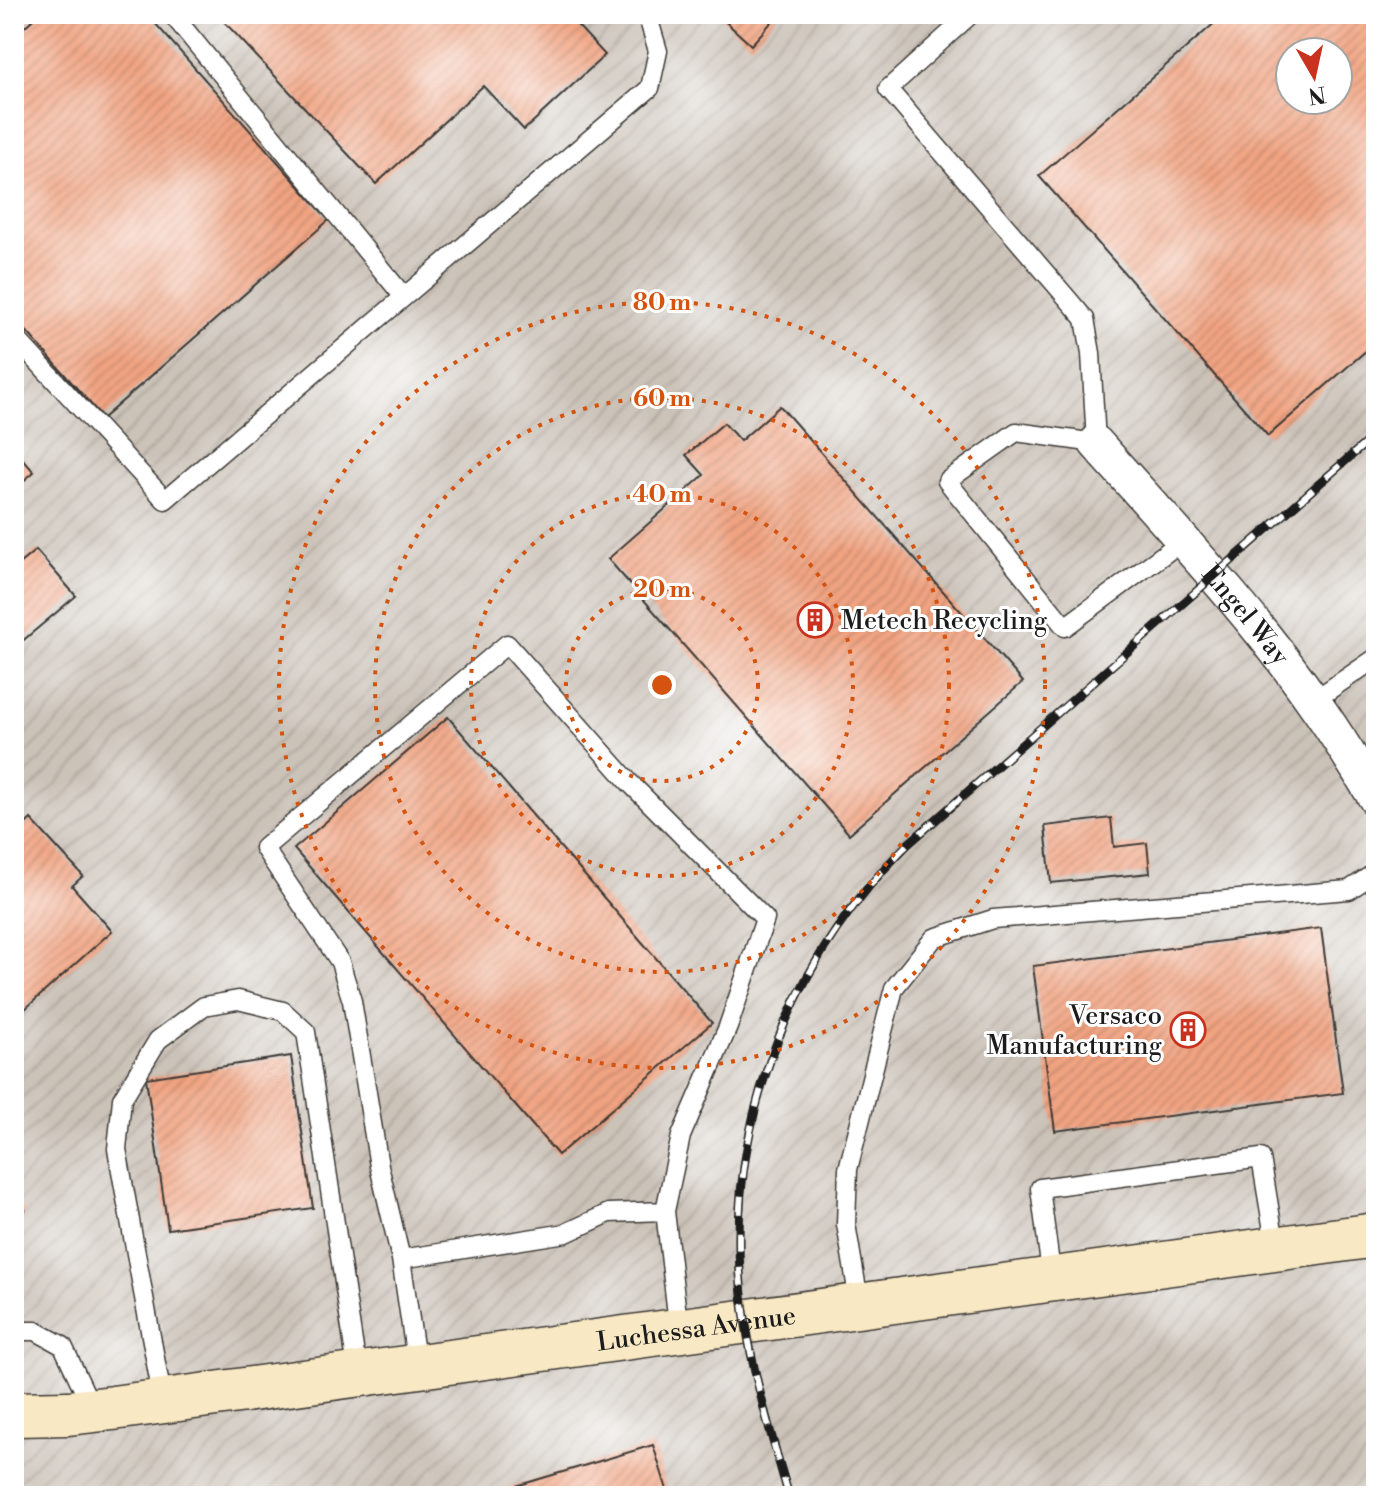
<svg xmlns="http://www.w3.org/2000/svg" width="1390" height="1510" viewBox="0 0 1390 1510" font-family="'Libre Bodoni',serif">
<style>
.industrial{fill:url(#industrial-furrows);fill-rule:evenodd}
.building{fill:url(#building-hatch);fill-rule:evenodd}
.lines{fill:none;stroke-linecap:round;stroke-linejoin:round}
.lane-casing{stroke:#3c3935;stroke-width:21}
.street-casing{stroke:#3c3935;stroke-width:37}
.secondary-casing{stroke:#3c3935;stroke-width:47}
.lane{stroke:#fff;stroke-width:18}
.street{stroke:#fff;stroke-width:34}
.secondary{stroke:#f8e8c3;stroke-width:44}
.rail-casing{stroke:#1c1c1c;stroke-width:9}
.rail{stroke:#fff;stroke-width:6;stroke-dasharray:18;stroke-linecap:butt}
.ring{fill:none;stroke:#d4530e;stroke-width:4;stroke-dasharray:4 8}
.labels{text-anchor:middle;stroke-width:6;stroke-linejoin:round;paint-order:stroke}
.street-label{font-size:26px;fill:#1c1c1c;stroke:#fff}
.poi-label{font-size:26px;fill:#1c1c1c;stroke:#fff;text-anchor:start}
.centre{fill:#d4530e;stroke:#fff;stroke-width:4}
.ring-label{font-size:24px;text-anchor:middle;font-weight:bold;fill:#d4530e;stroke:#fff;stroke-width:6;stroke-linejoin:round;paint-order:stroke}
</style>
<defs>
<pattern id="industrial-furrows" width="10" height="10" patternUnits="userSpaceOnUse" patternTransform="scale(2)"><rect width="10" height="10" fill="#cbc2b8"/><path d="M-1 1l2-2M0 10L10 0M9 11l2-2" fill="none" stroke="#aea69e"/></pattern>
<pattern id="building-hatch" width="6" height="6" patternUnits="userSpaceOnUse" patternTransform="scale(2)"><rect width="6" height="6" fill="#f0a381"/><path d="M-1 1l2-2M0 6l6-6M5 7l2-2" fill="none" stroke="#cd8c6f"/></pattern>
</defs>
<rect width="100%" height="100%" fill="#fff"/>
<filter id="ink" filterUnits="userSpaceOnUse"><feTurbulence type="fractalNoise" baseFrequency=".0125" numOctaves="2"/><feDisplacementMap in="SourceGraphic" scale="16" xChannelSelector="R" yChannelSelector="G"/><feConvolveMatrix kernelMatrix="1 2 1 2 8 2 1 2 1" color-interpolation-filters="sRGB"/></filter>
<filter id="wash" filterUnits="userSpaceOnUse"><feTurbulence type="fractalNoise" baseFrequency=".006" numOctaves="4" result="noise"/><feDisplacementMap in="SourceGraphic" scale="32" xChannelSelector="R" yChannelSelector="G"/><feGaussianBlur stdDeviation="1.8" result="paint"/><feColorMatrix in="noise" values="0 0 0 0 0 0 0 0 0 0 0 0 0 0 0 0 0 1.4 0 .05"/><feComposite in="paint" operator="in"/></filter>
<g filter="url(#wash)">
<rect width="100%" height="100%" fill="#eee0c0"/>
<!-- industrial -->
<path class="industrial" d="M 14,14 L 1376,14 L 1376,1496 L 14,1496 ZM 1290,52 L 1338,52 L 1338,100 L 1290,100 Z"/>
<g id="blocks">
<!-- building -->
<path class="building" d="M 39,14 L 147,14 L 329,220 L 103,418 L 14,317 L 14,36 Z
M 217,14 L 567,14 L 605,55 L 524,130 L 483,86 L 376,184 Z
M 717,14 L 779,14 L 751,45 Z
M 1225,14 L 1376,14 L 1376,342 L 1268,436 L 1039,176 ZM 1290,52 L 1338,52 L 1338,100 L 1290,100 Z
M 780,406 L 1023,682 L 849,834 L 608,559 L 704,475 L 686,455 L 724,423 L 740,441 Z
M 14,449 L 34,472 L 14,489 Z
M 36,550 L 76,596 L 14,648 L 14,568 Z
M 448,717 L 712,1023 L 558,1155 L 294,849 Z
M 1111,818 L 1114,847 L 1147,843 L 1150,873 L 1051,883 L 1045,826 Z
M 31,819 L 83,876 L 72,886 L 112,931 L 14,1019 L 14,835 Z
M 1321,928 L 1343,1093 L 1055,1131 L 1033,966 Z
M 291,1056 L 313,1208 L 168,1229 L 146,1078 Z
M 14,1204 L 25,1210 L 14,1231 Z
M 653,1445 L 669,1496 L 486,1496 L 486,1495 Z"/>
</g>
</g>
<g filter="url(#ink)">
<use href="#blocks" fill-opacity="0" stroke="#3c3935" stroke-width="2"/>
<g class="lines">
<defs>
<path id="lane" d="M 172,14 L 404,297
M 971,14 L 888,89 L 1085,319 L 1091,353 L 1096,443 L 1016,432 L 947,481 L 1065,627 L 1182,541
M 14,336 L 165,500 L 650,88 L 658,51 L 647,14
M 1313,701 L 1376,658
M 401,1259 L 379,1166 L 352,1001 L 340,962 L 264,848 L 507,644 L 629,782 L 765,919 L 728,1027 L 681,1136 L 665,1211
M 1052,1280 L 1040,1188 L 1261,1158 L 1276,1249
M 860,1307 L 846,1224 L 848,1169 L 894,988 L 934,938 L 993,919 L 1349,890 L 1376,872
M 14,1331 L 36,1331 L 63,1346 L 93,1410
M 417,1366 L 401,1259 L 566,1233 L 609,1213 L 665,1211 L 679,1332
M 163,1402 L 117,1149 L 122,1099 L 158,1040 L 204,1006 L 238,1000 L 283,1011 L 306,1032 L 358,1375"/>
<g id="street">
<path id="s1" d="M 1096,443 C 1170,527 1249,609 1313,701 C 1336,733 1356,766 1376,799"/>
</g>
<g id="secondary">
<path id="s2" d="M 14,1414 L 68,1413 L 113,1408 L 1376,1235"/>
</g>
</defs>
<!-- lane casing -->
<use href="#lane" class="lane-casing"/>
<!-- street casing -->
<use href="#street" class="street-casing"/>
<!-- secondary casing -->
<use href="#secondary" class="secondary-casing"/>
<!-- lane -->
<use href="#lane" class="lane"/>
<!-- street -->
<use href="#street" class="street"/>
<!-- secondary -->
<use href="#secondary" class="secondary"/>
<defs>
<path id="rail" d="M 789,1496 C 767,1422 745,1349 740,1272 C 730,1112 795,956 907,845 L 1376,434"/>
</defs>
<!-- rail casing -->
<use href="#rail" class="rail-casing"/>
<!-- rail -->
<use href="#rail" class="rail"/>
</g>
</g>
<!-- distance rings -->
<g class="ring">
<circle cx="662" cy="685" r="96"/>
<circle cx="662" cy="685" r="191"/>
<circle cx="662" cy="685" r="287"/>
<circle cx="662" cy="685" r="383"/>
</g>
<!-- icons -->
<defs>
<symbol id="building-ring" viewBox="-11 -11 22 22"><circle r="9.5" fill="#fff" stroke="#c8321e" stroke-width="1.5"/><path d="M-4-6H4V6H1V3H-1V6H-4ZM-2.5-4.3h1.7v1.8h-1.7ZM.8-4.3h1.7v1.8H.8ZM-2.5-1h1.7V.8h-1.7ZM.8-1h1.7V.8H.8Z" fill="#c8321e"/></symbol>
</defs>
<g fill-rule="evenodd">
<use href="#building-ring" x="795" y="600" width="40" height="40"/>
<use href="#building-ring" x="1168" y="1010" width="40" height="40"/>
</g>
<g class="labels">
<!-- street labels -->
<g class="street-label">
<text dy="9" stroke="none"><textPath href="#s1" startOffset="228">Engel Way</textPath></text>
<text dy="9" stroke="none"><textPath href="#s2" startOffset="688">Luchessa Avenue</textPath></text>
</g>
<!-- poi labels -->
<g class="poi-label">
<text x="841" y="629">Metech Recycling</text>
<text x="1162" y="1024" text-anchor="end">Versaco<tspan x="1162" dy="30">Manufacturing</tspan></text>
</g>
</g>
<circle cx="662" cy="685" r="12" class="centre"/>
<g class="ring-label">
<text x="662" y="310">80 m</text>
<text x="662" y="406">60 m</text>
<text x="662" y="502">40 m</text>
<text x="662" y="597">20 m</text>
</g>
<!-- margin -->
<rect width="1390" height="1510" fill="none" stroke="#fff" stroke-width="48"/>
<!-- north arrow -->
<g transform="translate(1314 76) rotate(171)"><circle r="38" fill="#ffffff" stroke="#a4a4a4" stroke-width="2"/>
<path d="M0-6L14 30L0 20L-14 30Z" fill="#c8321e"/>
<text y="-12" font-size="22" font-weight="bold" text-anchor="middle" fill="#1c1c1c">N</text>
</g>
</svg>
